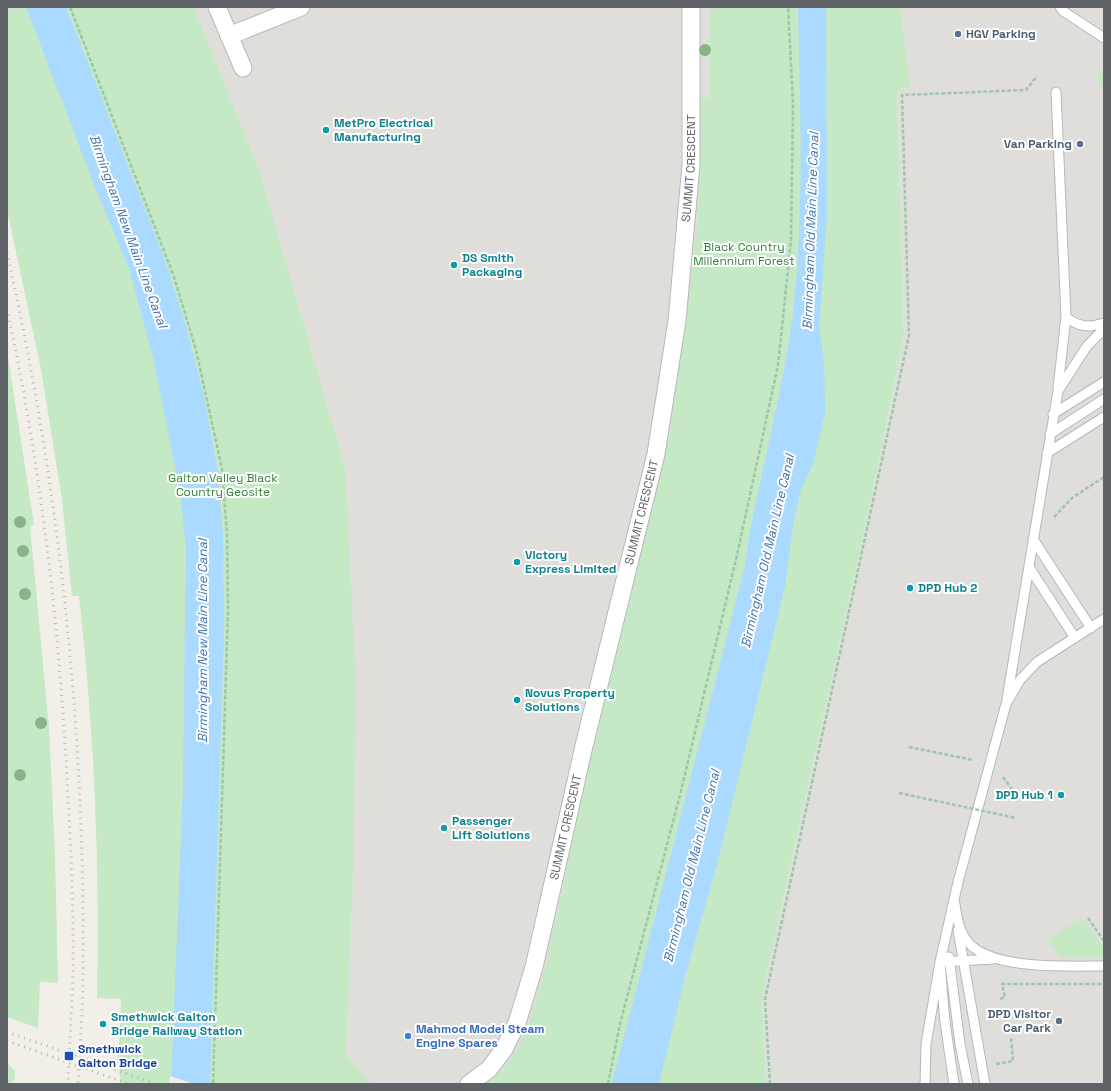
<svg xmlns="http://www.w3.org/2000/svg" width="1111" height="1091" viewBox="0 0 1111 1091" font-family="'Space Grotesk',sans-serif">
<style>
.industrial{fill:#e0deda}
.green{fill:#c5e8c5}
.water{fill:#aadaff}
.pier{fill:#f1efe8}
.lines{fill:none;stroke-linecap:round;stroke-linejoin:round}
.lane-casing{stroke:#b5b8bc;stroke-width:11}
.street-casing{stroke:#b5b8bc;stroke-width:19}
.path{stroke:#9cc7a9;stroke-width:2.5;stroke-dasharray:4 2;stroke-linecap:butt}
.lane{stroke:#fff;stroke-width:9}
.street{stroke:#fff;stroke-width:17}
.rail{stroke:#b6b7b8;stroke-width:3;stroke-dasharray:1 5;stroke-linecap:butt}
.path-bridge{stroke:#9cc7a9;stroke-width:2.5;stroke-dasharray:4 2;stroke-linecap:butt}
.tree{fill:#89b387}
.service-dot{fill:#5c6f8a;stroke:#fff;stroke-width:1.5}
.culture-dot{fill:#0f9aa8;stroke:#fff;stroke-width:1.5}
.shop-dot{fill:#3f7fe0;stroke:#fff;stroke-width:1.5}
.transit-dot{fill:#1a4fb4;stroke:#fff;stroke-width:1.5}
.labels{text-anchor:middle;stroke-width:4;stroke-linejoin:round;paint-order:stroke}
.service-label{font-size:12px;font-weight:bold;fill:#4e5e75;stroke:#fff;text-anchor:end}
.culture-label{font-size:12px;font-weight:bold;fill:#0d838f;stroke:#fff;text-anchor:start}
.street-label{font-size:12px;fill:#5f6368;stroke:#fff}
.park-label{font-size:12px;fill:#348238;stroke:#fff}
.shop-label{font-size:12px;font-weight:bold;fill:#366cbe;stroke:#fff;text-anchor:start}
.transit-label{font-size:12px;font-weight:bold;fill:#164399;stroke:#fff;text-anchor:start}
.water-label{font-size:13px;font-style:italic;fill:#4174aa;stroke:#fff}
</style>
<rect width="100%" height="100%" fill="#f1efe8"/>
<!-- industrial -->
<path class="industrial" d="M 194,7 L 710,7 L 710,98 L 700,308 L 526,1084 L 371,1084 L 346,1054 L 353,882 L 345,466 L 259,169 Z
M 900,7 L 1104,7 L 1104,1084 L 766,1084 L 762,996 L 873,490 L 904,335 L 897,89 L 911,88 Z"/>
<!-- green -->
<path class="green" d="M 7,7 L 194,7 L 259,169 L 345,466 L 356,683 L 353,882 L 346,1054 L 371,1084 L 121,1084 L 117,1058 L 119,1050 L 121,999 L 97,998 C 100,863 94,729 79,596 L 72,596 L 62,500 L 41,369 L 7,210 Z
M 710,7 L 900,7 L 911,88 L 897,89 L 904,335 L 873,490 L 762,996 L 766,1084 L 487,1084 L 505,1068 L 522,1040 L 530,1020 L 546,966 L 583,791 L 671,430 L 697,232 L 702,98 L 710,98 Z
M 1098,69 L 1104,72 L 1104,86 L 1099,86 Z
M 7,350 L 34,525 L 30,526 L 49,728 L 55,854 L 58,983 L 40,982 L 38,1028 L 7,1017 Z
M 1081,918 L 1083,921 L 1085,920 L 1102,946 L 1104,945 L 1104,958 L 1060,957 L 1048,940 Z
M 7,1063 L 15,1071 L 15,1080 L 7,1084 Z"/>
<!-- water -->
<path class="water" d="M 26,7 L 66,7 L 164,258 L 186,326 L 204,397 L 217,467 L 223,532 L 224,629 L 210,1084 L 171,1084 L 183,787 L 185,618 L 186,549 L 180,491 L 153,357 L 129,269 L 93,182 Z
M 798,7 L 826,7 L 826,9 L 827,215 L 819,328 L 824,360 L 825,413 L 813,464 L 801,489 L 794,520 L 785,586 L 718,861 L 685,977 L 659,1084 L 612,1084 L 745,566 L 750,531 C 764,461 782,391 792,321 C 805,217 800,111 798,7 Z"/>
<!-- pier -->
<path class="pier" d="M 170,1076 L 194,1084 L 169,1084 Z"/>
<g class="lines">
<defs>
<path id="lane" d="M 1060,7 L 1063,11 L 1104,38
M 1056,92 L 1066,317 L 1058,388
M 1066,317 C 1079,327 1089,328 1104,323
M 1053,414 L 1104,382
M 1050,434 L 1104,399
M 1047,453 L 1104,417
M 1033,539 L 1091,628
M 1029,567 L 1075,638
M 1007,699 L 1058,391 L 1087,346 L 1104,329
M 955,904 C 957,921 961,940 977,950 C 1006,969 1069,966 1104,966
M 958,930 L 985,1084
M 949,957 L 960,1044 L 968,1084
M 925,1084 L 926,1044 L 940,962 L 993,959
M 954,1084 L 945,1022 L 940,962 L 958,882 L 1006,704 L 1020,680 L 1037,662 L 1104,619"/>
<g id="street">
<path d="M 217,7 L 243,68"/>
<path d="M 229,36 L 301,7"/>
<path id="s1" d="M 469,1084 L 489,1069 L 504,1049 L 517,1023 L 534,967 L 584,746 L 656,454 L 677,321 L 691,165 L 691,7"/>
</g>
</defs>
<!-- lane casing -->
<use href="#lane" class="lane-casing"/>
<!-- street casing -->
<use href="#street" class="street-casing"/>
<!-- path -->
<path class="path" d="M 70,7 L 174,277 L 196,350 L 222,469 L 227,534 L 228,609 L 213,1084
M 1054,517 L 1072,498 L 1104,477
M 909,747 L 973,760
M 1003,777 L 1014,792
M 1088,918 L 1104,941
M 1000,999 L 1005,997 L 1002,984 L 1104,984
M 996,1064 L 1013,1061 L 1011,1038
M 608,1084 L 620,1024 L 680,795 L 737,555 L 778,365 L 791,240 L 793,103 L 788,7
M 770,1084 L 765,999 L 909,335 L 902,95 L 1026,90 L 1037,76"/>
<!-- lane -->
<use href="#lane" class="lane"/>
<!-- street -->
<use href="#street" class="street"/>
<!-- rail -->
<path class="rail" d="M 7,253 C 60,488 85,730 83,971 C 83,1008 80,1046 78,1084
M 7,309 C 39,456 57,608 66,759 C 70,830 74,903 73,974 C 72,1011 69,1047 68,1084
M 7,1032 L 156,1084
M 7,1041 L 129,1084"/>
<!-- path-bridge -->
<path class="path-bridge" d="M 899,793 L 1016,818"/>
</g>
<!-- trees -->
<g class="tree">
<circle cx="705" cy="50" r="6"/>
<circle cx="20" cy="522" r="6"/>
<circle cx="23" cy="551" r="6"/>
<circle cx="25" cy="594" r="6"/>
<circle cx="41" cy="723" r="6"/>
<circle cx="20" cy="775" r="6"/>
</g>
<!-- markers -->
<g class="service-dot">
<circle cx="958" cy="34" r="4"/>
<circle cx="1080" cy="144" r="4"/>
<circle cx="1059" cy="1021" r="4"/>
</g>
<g class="culture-dot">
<circle cx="326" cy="130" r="4"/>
<circle cx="454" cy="265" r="4"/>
<circle cx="517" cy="562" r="4"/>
<circle cx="910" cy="588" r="4"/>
<circle cx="517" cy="700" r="4"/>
<circle cx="1061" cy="795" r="4"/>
<circle cx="444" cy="828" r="4"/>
<circle cx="103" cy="1024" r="4"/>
</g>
<circle class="shop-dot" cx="408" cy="1036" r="4"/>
<rect class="transit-dot" x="64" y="1051" width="10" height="10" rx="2"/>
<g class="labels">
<!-- service labels -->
<g class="service-label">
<text x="966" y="38" text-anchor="start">HGV Parking</text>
<text x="1072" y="148">Van Parking</text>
<text x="1051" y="1018">DPD Visitor<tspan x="1051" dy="14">Car Park</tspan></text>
</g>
<!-- culture labels -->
<g class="culture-label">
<text x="334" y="127">MetPro Electrical<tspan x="334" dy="14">Manufacturing</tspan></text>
<text x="462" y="262">DS Smith<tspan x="462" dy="14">Packaging</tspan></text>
<text x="525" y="559">Victory<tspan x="525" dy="14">Express Limited</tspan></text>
<text x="918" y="592">DPD Hub 2</text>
<text x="525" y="697">Novus Property<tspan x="525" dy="14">Solutions</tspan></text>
<text x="1053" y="799" text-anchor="end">DPD Hub 1</text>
<text x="452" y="825">Passenger<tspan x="452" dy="14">Lift Solutions</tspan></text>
<text x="111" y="1021">Smethwick Galton<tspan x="111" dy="14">Bridge Railway Station</tspan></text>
</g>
<!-- street labels -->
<g class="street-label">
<text dy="4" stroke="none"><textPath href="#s1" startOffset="953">SUMMIT CRESCENT</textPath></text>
<text dy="4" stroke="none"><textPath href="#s1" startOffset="605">SUMMIT CRESCENT</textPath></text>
<text dy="4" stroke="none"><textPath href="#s1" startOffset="281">SUMMIT CRESCENT</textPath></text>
</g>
<!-- park labels -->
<g class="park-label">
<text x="744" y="251">Black Country<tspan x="744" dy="14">Millennium Forest</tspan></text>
<text x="223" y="482">Galton Valley Black<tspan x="223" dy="14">Country Geosite</tspan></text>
</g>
<!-- shop labels -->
<g class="shop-label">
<text x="416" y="1033">Mahmod Model Steam<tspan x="416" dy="14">Engine Spares</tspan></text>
</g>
<!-- transit labels -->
<g class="transit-label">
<text x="78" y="1053">Smethwick<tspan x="78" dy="14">Galton Bridge</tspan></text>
</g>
<!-- water labels -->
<g class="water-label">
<text transform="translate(129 231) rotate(70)" y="5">Birmingham New Main Line Canal</text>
<text transform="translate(810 231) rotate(-88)" y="5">Birmingham Old Main Line Canal</text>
<text transform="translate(767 551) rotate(-77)" y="5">Birmingham Old Main Line Canal</text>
<text transform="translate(202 641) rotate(-90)" y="5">Birmingham New Main Line Canal</text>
<text transform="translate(691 866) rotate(-76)" y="5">Birmingham Old Main Line Canal</text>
</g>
</g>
<!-- border -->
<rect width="1111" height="1091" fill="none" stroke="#5f6368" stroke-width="16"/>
</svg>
